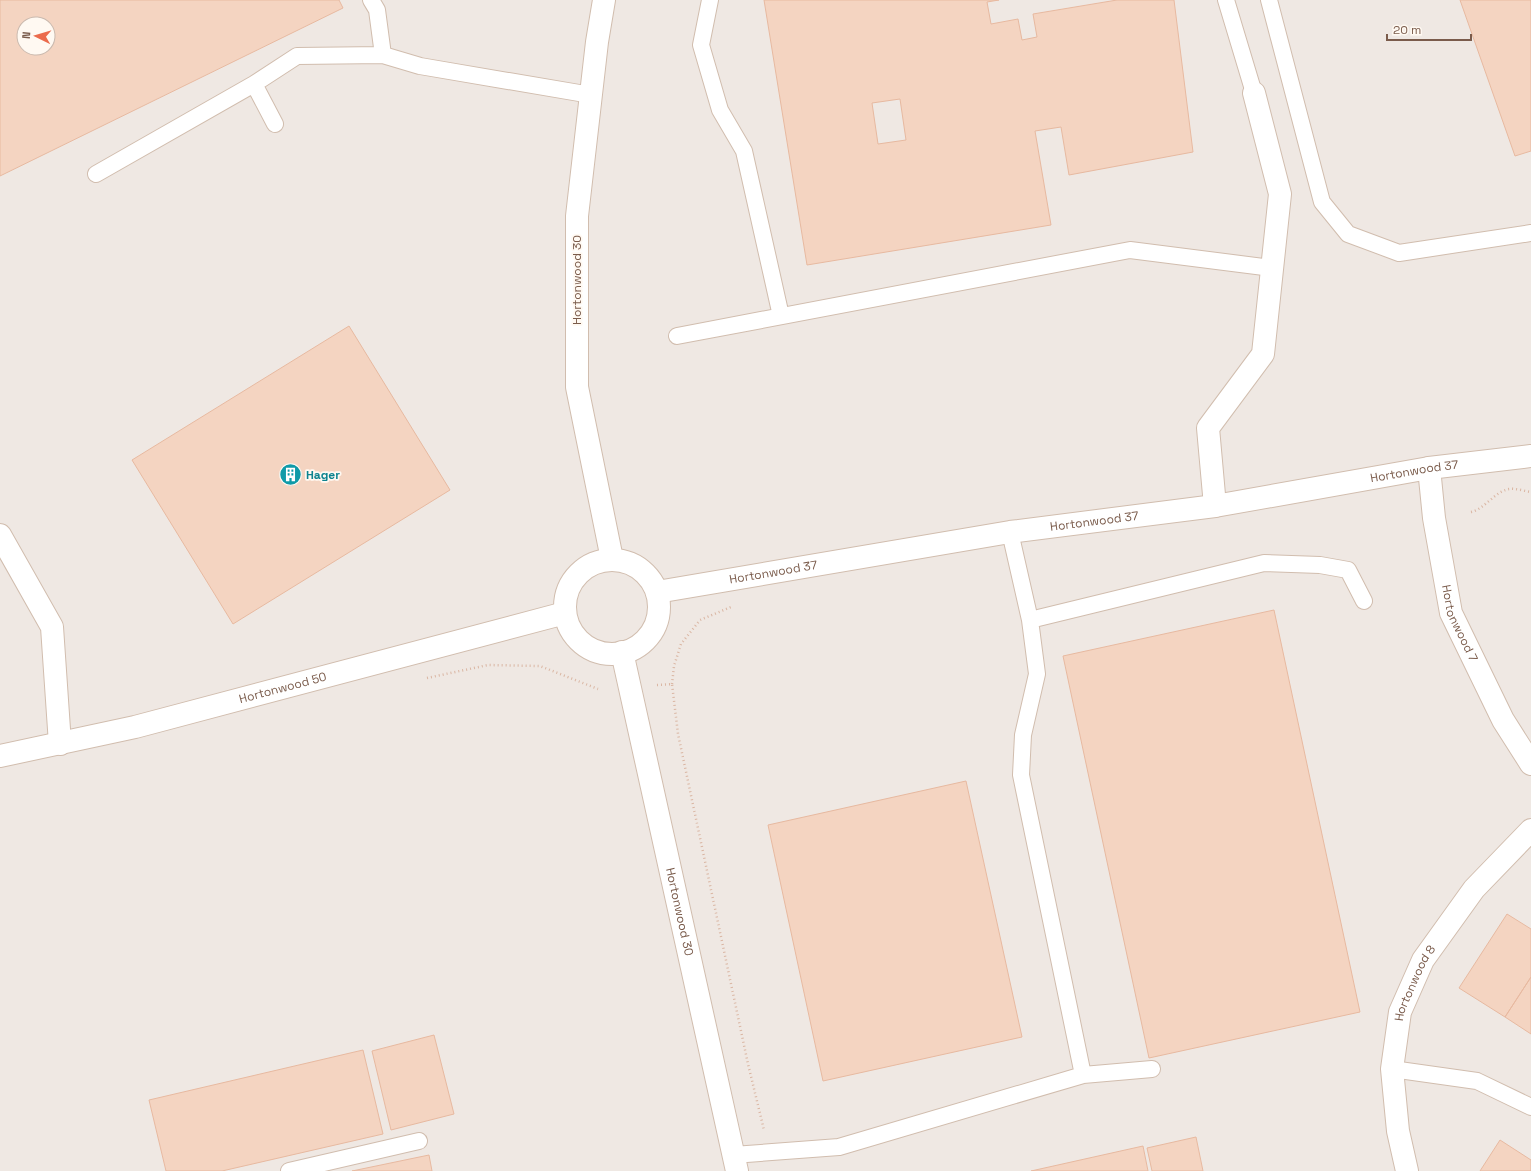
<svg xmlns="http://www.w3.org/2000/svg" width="1531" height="1171" viewBox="0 0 1531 1171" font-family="'Space Grotesk',sans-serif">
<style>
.industrial{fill:#efe8e3;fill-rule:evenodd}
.building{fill:#f4d4c1;stroke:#e7b9a0;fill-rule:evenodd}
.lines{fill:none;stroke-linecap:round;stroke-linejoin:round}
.lane-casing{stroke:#d1bdae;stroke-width:18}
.street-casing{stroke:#d1bdae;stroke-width:24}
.path{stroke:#dab6a3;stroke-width:2.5;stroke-dasharray:1 3;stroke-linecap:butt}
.lane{stroke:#fff;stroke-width:16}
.street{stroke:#fff;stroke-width:22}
.labels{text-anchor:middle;stroke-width:3.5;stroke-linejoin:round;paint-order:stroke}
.street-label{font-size:12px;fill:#7a5b4b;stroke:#fff9f2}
.culture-label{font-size:12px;font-weight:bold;fill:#0d838f;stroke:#fff9f2;text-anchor:start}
</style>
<rect width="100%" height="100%" fill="#fdf5ea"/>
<!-- industrial -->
<path class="industrial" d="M 0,0 L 1531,0 L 1531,1171 L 0,1171 ZM 24,24 L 48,24 L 48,48 L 24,48 Z"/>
<!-- building -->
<path class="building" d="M 0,0 L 339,0 L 343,8 L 0,176 ZM 24,24 L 48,24 L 48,48 L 24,48 Z
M 764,0 L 999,0 L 987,2 L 991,24 L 1018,19 L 1022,40 L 1037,37 L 1033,14 L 1117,0 L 1174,0 L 1193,152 L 1069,175 L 1061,127 L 1035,131 L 1051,225 L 807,265 ZM 900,99 L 906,140 L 878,144 L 872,103 Z
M 1460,0 L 1531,0 L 1531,151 L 1515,156 Z
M 349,326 L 450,490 L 233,624 L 132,460 Z
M 1274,610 L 1360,1012 L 1149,1058 L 1063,656 Z
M 966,781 L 1022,1037 L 823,1081 L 768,825 Z
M 1507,914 L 1531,929 L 1531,977 L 1505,1017 L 1459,988 Z
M 1531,977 L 1531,1034 L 1505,1017 Z
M 434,1035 L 454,1114 L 391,1130 L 372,1051 Z
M 363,1050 L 383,1134 L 222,1171 L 166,1171 L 149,1100 Z
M 1196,1137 L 1203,1171 L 1152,1171 L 1147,1148 Z
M 1500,1140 L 1531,1160 L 1531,1171 L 1480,1171 Z
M 1143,1146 L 1148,1171 L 1031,1171 Z
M 429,1155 L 432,1171 L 352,1171 Z"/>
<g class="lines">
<defs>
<path id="lane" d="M 371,0 L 377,10 L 383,55
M 710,0 L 701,45 L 720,110 L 744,151 L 781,316
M 1226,0 L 1254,93
M 1269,0 L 1322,202 L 1348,234 L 1399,253 L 1531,233
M 254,84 L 275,124
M 96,174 L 254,84 L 297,56 L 383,55 L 420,66 L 591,95
M 677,336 L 1130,250 L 1272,268
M 1010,532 L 1030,620 L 1037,674 L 1023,735 L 1021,775 L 1083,1075 L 1152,1069
M 1030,620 L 1264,563 L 1320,565 L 1348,570 L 1364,601
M 1392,1069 L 1477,1081 L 1531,1107
M 733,1155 L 839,1147 L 1083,1075
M 289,1171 L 419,1141"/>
<g id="street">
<path d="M 604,0 L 597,42 L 577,216 L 577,387 L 612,559"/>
<path id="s1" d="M 1429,468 L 1434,518 L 1451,613 L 1503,720 L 1531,764"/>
<path d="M 1215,506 L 1208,428 L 1263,354 L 1280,194 L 1254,93"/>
<path d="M 0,535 L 52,627 L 60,744"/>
<circle cx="612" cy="607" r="47"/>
<path id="s2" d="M 657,592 L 1010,532 L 1215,506 L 1429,468 L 1531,456"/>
<path id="s3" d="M 622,652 L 737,1171"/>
<path id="s4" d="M 0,756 L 135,727 L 565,613"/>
<path id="s5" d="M 1407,1171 L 1398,1131 L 1392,1069 L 1400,1012 L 1423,960 L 1474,889 L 1531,830"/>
</g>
</defs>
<!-- lane casing -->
<use href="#lane" class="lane-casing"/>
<!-- street casing -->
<use href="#street" class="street-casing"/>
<!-- path -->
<path class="path" d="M 1471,512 C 1485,509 1494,492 1509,489 C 1515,488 1524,491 1531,492
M 427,678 L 488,665 L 540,666 L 598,689
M 672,684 L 674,666 L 681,644 L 700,620 L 731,607
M 657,685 L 672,684 L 678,734 L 748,1064 L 764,1130"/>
<!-- lane -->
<use href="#lane" class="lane"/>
<!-- street -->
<use href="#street" class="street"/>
</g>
<!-- icons -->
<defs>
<symbol id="building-disc" viewBox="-11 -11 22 22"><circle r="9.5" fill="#0f9aa8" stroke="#fff9f2"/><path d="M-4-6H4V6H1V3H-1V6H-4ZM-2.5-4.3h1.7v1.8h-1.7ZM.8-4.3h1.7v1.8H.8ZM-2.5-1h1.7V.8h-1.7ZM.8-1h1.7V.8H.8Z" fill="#fff"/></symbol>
</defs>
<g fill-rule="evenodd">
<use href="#building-disc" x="278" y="462" width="25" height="25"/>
</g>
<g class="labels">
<!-- street labels -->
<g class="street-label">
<text transform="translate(577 280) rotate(-90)" y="4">Hortonwood 30</text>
<text dy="4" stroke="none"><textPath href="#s2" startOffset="767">Hortonwood 37</textPath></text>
<text dy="4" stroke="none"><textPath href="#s2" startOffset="443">Hortonwood 37</textPath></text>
<text dy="4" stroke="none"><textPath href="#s2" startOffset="118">Hortonwood 37</textPath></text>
<text dy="4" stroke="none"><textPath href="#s1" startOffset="159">Hortonwood 7</textPath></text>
<text dy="4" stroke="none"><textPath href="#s4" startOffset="291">Hortonwood 50</textPath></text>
<text dy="4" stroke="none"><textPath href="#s3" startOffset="266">Hortonwood 30</textPath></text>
<text dy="4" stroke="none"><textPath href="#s5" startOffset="193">Hortonwood 8</textPath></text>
</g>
<!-- culture labels -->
<g class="culture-label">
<text x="306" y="479">Hager</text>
</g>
</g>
<!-- north arrow -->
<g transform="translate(36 36) rotate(275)"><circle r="19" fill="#fff9f2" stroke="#cabaaf"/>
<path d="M0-3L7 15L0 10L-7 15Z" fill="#eb6b4c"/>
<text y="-6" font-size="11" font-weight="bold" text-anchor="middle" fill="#7a5b4b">N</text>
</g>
<!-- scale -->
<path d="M1387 34v6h84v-6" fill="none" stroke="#7a5b4b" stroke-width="2"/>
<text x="1393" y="34" font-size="12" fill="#7a5b4b" stroke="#fff9f2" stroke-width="3" paint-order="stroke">20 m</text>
</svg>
